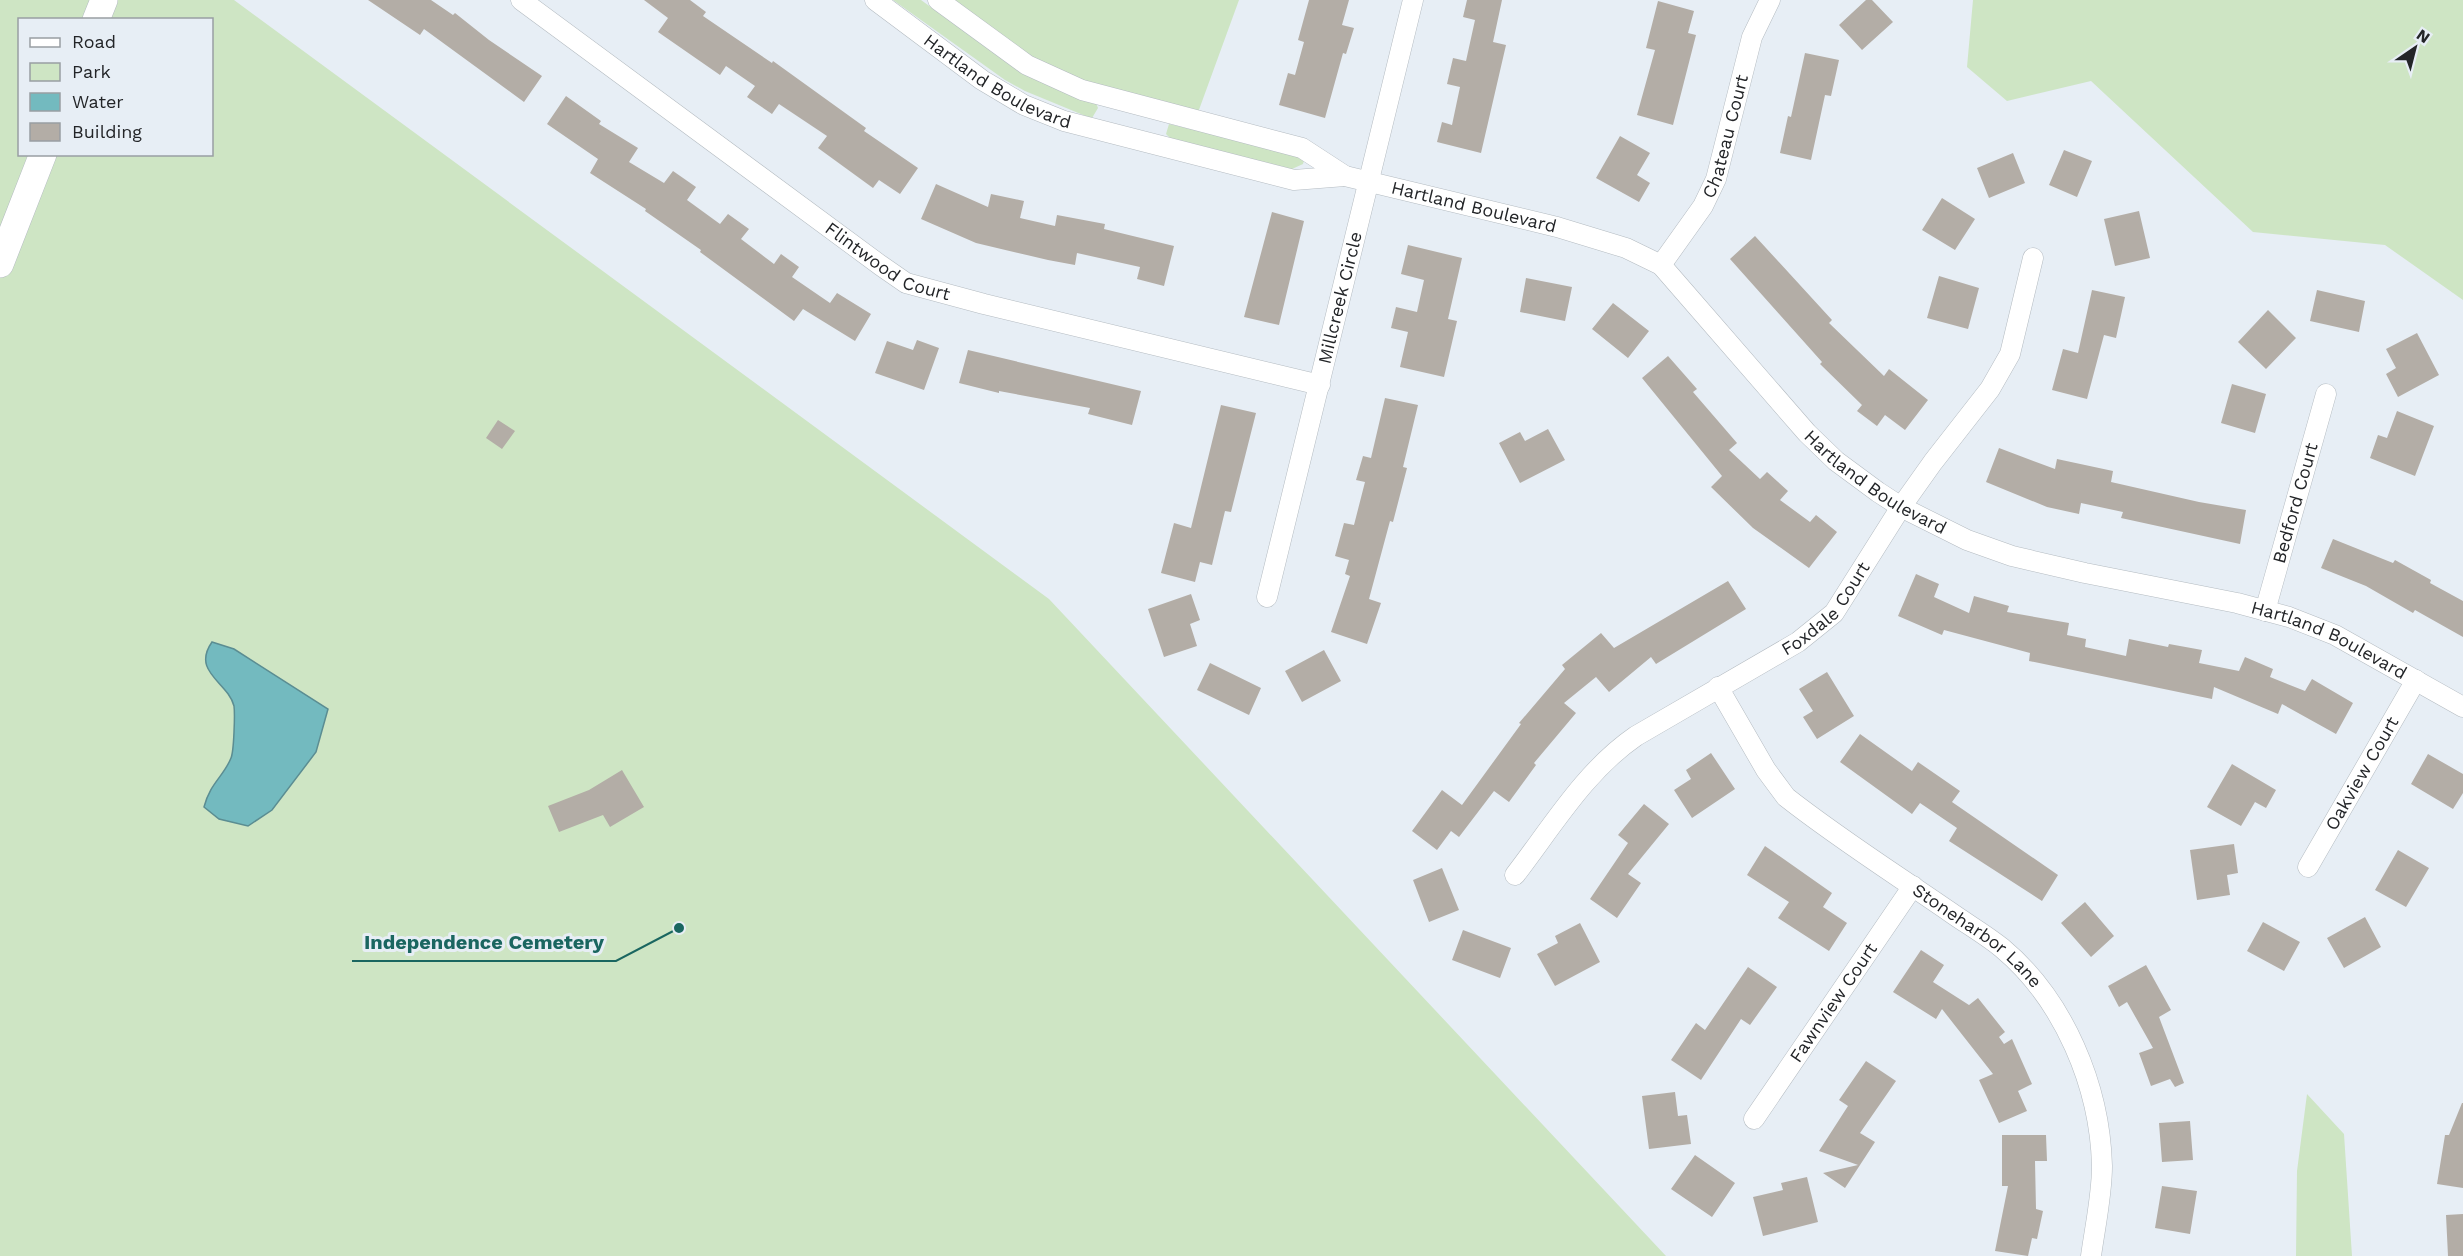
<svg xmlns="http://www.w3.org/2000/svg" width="2463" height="1256" viewBox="0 0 2463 1256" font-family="'Work Sans',sans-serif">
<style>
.green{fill:#cee5c4;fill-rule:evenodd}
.water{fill:#73babf;stroke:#5b8d92;stroke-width:1.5}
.building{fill:#b3ada6}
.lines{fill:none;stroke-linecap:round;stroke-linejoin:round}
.minor-casing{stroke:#b4bbc1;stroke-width:21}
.secondary-casing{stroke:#b4bbc1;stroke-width:28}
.minor{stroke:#fff;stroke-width:20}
.secondary{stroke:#fff;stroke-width:27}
.labels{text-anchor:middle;stroke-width:6;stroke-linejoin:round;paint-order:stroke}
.street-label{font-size:18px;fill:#232528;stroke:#e7eef5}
.leader{fill:none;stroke:#1a6660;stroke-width:2}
.callout-dot{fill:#1a6660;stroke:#e7eef5;stroke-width:2}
.callout-label{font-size:20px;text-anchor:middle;font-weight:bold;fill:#1a6660;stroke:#e7eef5;stroke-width:6;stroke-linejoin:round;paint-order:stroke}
</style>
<rect width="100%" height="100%" fill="#e7eef5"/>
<!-- green -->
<path class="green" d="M 0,0 L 234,0 L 1049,599 L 1666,1256 L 0,1256 ZM 20,20 L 212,20 L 212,154 L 20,154 Z
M 893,0 L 921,0 L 993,52 L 1096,103 L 1098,108 L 1092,118 L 1088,117 L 1025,91 L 1005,80 Z
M 938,0 L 1239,0 L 1196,118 L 1082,90 Z
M 1973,0 L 2463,0 L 2463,300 L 2385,245 L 2253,232 L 2091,81 L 2007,101 L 1967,67 Z
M 1169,124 L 1298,154 L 1304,160 L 1303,164 L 1292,169 L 1171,139 L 1166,134 Z
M 2307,1094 L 2344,1134 L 2352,1256 L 2296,1256 L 2297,1171 Z"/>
<!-- water -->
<path class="water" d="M 212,642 L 234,649 L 328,709 L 316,752 L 272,810 L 248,826 L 219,819 L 204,807 C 210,783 224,776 231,758 C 234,751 235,714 234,706 C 228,682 191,672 212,642 Z"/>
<!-- building -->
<path class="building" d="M 368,0 L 431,0 L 453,15 L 455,13 L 489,40 L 542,76 L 524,102 L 424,29 L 420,35 Z
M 644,0 L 690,0 L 706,12 L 703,16 L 772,63 L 773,61 L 866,128 L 864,131 L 918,168 L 900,194 L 879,180 L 873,188 L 818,148 L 827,136 L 779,104 L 772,114 L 747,97 L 755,86 L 726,66 L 720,75 L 658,32 L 668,18 Z
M 1309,0 L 1349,0 L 1342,25 L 1354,28 L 1346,54 L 1343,53 L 1325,118 L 1279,105 L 1288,73 L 1295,75 L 1304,42 L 1298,40 Z
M 1467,0 L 1502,0 L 1493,42 L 1506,45 L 1481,153 L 1437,142 L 1442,122 L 1452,125 L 1460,87 L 1447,84 L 1453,58 L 1466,61 L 1475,20 L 1463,17 Z
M 1866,0 L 1872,0 L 1893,22 L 1862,50 L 1839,25 Z
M 1658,1 L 1694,11 L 1688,33 L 1696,35 L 1673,125 L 1637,115 L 1655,50 L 1646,48 Z
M 1805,53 L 1839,60 L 1831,96 L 1825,95 L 1811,160 L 1780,153 L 1788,116 L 1791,117 Z
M 566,96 L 601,121 L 599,124 L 638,148 L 629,162 L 664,183 L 673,171 L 696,187 L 687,200 L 720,224 L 728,214 L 749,229 L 741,239 L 774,264 L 781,254 L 799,267 L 792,277 L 830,303 L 837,293 L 871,314 L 855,341 L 803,309 L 794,321 L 700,252 L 701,250 L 645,211 L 646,209 L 590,173 L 598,159 L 547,124 Z
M 1620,136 L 1650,153 L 1637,175 L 1650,183 L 1639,202 L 1596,178 Z
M 2064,150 L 2092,161 L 2077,197 L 2049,185 Z
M 2013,153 L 2025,183 L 1989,198 L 1977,168 Z
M 936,184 L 988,207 L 991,194 L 1024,201 L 1020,218 L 1055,226 L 1057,215 L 1105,224 L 1104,229 L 1174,246 L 1164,286 L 1137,279 L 1140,267 L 1077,253 L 1075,265 L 1048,260 L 976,243 L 921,219 Z
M 1942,198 L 1975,219 L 1955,250 L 1922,230 Z
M 2139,211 L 2150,258 L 2115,266 L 2104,219 Z
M 1272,212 L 1304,221 L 1279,325 L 1244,317 Z
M 1755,236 L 1832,320 L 1829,323 L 1884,376 L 1889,369 L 1928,400 L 1905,430 L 1885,415 L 1877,426 L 1857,411 L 1862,405 L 1820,364 L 1822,362 L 1730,259 Z
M 1408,245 L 1462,258 L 1448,319 L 1457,321 L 1444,377 L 1400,367 L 1408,332 L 1391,328 L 1396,307 L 1417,312 L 1424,280 L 1401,274 Z
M 1939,276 L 1979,288 L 1968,329 L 1927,318 Z
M 1526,278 L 1572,287 L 1565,321 L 1520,312 Z
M 2092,290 L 2125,297 L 2116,338 L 2104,335 L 2087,399 L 2052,390 L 2063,349 L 2078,353 Z
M 2317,290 L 2365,301 L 2359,332 L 2310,321 Z
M 1613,303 L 1649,331 L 1628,358 L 1592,329 Z
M 2268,310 L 2296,338 L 2266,369 L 2238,342 Z
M 2417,333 L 2439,375 L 2398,397 L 2386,374 L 2396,368 L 2386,349 Z
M 917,340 L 939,348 L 924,390 L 875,373 L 887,341 L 913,350 Z
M 968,350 L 1141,391 L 1132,425 L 1088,414 L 1090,408 L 999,391 L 999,393 L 959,383 Z
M 1668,356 L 1697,389 L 1693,392 L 1737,443 L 1729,450 L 1760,479 L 1767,472 L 1788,491 L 1780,500 L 1810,522 L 1816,515 L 1837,532 L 1809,568 L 1753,528 L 1711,487 L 1722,476 L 1642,378 Z
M 2232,384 L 2266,394 L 2255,433 L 2221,423 Z
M 1385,398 L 1418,405 L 1403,467 L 1407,468 L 1393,522 L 1390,521 L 1369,599 L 1381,603 L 1367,644 L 1331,632 L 1350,576 L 1345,574 L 1349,560 L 1335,556 L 1344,523 L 1354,525 L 1365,482 L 1356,480 L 1363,456 L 1371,458 Z
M 1221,405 L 1256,413 L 1231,512 L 1225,511 L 1212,565 L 1200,562 L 1195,582 L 1161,573 L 1174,523 L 1191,528 Z
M 2397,411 L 2434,426 L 2415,476 L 2370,458 L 2378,435 L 2387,438 Z
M 498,420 L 515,431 L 502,449 L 486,438 Z
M 1548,429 L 1565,460 L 1520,483 L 1499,443 L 1520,432 L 1525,441 Z
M 1999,448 L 2055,469 L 2057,459 L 2113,471 L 2111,482 L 2199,502 L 2246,510 L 2240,544 L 2121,518 L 2123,512 L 2081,503 L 2079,514 L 2047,507 L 1986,482 Z
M 2333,539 L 2393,563 L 2395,560 L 2431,580 L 2430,583 L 2463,601 L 2463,637 L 2415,610 L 2413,613 L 2366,586 L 2321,568 Z
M 1916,574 L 1939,584 L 1934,597 L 1969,613 L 1974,596 L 2009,606 L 2007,612 L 2069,623 L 2067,635 L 2086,639 L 2085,647 L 2126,656 L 2129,639 L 2168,647 L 2169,644 L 2202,650 L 2199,663 L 2239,671 L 2245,657 L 2273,669 L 2270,677 L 2305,691 L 2312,679 L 2353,703 L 2336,734 L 2282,704 L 2278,714 L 2214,687 L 2212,699 L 2029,661 L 2030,653 L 1944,630 L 1942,635 L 1898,616 Z
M 1728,581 L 1746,609 L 1656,664 L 1651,657 L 1609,692 L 1596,677 L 1564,703 L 1576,713 L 1534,763 L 1536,765 L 1509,802 L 1494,791 L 1459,837 L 1451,831 L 1437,850 L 1412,831 L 1442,790 L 1462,805 L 1521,724 L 1519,723 L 1565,669 L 1562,665 L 1601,633 L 1614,648 Z
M 1191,594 L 1200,620 L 1190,624 L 1197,646 L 1164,657 L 1148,609 Z
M 1324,650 L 1341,681 L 1302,702 L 1285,671 Z
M 1210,663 L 1261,688 L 1249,715 L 1197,690 Z
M 1827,672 L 1854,716 L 1817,739 L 1803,717 L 1813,711 L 1799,689 Z
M 1860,734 L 1912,771 L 1918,762 L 1960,791 L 1952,802 L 2058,875 L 2042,901 L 1949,841 L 1957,828 L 1920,803 L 1912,814 L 1840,762 Z
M 1711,753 L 1735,789 L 1692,818 L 1674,790 L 1691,779 L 1686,770 Z
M 2428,754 L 2463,774 L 2463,793 L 2453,809 L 2411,784 Z
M 2232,764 L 2276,790 L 2266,808 L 2255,802 L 2241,826 L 2207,807 Z
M 622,770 L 644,807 L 610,827 L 603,815 L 559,832 L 548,806 L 589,790 Z
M 1644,804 L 1669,824 L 1628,874 L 1641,883 L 1617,918 L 1590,899 L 1628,843 L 1618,835 Z
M 2234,844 L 2238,873 L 2227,875 L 2230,895 L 2197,900 L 2190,850 Z
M 1765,846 L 1832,893 L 1823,907 L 1847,923 L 1829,951 L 1778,918 L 1789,902 L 1747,875 Z
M 2398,850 L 2429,868 L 2406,907 L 2375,890 Z
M 1442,868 L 1459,910 L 1429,922 L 1413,880 Z
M 2085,902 L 2114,936 L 2091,957 L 2061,923 Z
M 2365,917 L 2381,947 L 2344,968 L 2327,938 Z
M 2263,922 L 2300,942 L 2284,971 L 2247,951 Z
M 1580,923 L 1600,962 L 1555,986 L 1537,954 L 1558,943 L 1555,936 Z
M 1463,930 L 1511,948 L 1500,978 L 1452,960 Z
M 1921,950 L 1944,965 L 1933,982 L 1969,1005 L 1978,998 L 2005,1032 L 1999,1037 L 2004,1044 L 2012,1039 L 2032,1084 L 2018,1091 L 2027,1111 L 1999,1123 L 1979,1080 L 1993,1074 L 1942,1009 L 1936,1019 L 1893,992 Z
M 2146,965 L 2171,1010 L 2159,1017 L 2184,1083 L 2175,1087 L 2170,1079 L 2151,1086 L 2139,1053 L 2153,1048 L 2127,1002 L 2119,1007 L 2108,986 Z
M 1748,967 L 1777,987 L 1750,1025 L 1741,1019 L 1701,1080 L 1671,1060 L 1696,1023 L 1705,1030 Z
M 1866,1061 L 1896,1081 L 1860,1133 L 1875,1142 L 1845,1188 L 1823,1173 L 1858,1165 L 1819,1151 L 1848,1106 L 1839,1100 Z
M 1675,1092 L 1678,1116 L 1687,1115 L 1691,1144 L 1649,1149 L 1642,1096 Z
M 2462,1103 L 2463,1103 L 2463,1188 L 2437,1184 L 2445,1135 L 2449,1135 Z
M 2190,1121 L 2193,1160 L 2162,1162 L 2159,1123 Z
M 2002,1135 L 2046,1135 L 2047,1161 L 2035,1161 L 2036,1209 L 2043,1211 L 2037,1239 L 2032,1238 L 2028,1256 L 1995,1251 L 2008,1186 L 2002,1186 Z
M 1695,1155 L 1735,1183 L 1712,1217 L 1671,1189 Z
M 1807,1177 L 1818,1222 L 1763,1236 L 1753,1197 L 1783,1190 L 1781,1183 Z
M 2162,1186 L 2197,1191 L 2190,1234 L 2155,1228 Z
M 2463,1214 L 2463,1256 L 2448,1256 L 2446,1215 Z"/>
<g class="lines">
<defs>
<g id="minor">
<path id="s1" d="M 521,0 L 880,265 L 906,283 L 984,304 L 1320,385"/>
<path id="s2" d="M 875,0 L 982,80 L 1024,105 L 1064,121 L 1294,180 L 1345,176"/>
<path id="s3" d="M 938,0 L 1027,65 L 1082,90 L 1302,148 L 1345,176 L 1557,227 L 1626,248 L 1661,265 L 1807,433 L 1836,461 L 1878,492 L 1901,507 L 1967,540 L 2012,556 L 2085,573 L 2237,603 L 2289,617 L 2335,635 L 2463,707"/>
<path id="s4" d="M 1661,265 L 1703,206 L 1716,179 L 1752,37 L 1770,0"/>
<path id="s5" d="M 1267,597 L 1413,0"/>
<path id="s6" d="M 2265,611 L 2326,394"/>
<path id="s7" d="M 1718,687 L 1766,770 L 1786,797 C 1838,838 1895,874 1950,912 C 1967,924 1986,935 2002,948 C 2064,1000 2100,1086 2102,1166 C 2102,1195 2095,1227 2091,1256"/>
<path id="s8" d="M 2308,867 L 2416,680"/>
<path id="s9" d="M 1515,875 C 1552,827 1585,771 1636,736 L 1798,642 L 1834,613 L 1901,507 L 1933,462 L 1990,389 L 2010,354 L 2033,258"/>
<path id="s10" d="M 1754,1119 L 1913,886"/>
</g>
<path id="secondary" d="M 96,20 L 104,0
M 0,264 L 43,154"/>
</defs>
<!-- minor casing -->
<use href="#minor" class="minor-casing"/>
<!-- secondary casing -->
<use href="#secondary" class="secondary-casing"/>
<!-- minor -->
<use href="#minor" class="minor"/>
<!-- secondary -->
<use href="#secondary" class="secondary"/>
</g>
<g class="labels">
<!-- street labels -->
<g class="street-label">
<text dy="6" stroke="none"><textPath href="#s2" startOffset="148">Hartland Boulevard</textPath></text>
<text dy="6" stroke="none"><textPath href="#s4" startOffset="146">Chateau Court</textPath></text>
<text dy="6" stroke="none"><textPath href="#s3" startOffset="582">Hartland Boulevard</textPath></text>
<text dy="6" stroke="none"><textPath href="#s1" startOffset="452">Flintwood Court</textPath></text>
<text dy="6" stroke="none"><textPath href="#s5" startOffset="308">Millcreek Circle</textPath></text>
<text dy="6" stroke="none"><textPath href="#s3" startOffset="1086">Hartland Boulevard</textPath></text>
<text dy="6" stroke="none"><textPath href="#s6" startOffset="112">Bedford Court</textPath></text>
<text dy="6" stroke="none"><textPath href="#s9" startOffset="416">Foxdale Court</textPath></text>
<text dy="6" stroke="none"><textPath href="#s3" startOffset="1572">Hartland Boulevard</textPath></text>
<text dy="6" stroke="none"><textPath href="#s8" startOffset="108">Oakview Court</textPath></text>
<text dy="6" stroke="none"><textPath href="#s7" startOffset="366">Stoneharbor Lane</textPath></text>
<text dy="6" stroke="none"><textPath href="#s10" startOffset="141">Fawnview Court</textPath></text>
</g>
</g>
<!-- callouts -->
<path class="leader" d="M679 928L616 961H352"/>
<circle class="callout-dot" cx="679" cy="928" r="6"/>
<g class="callout-label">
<text x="484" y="949">Independence Cemetery</text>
</g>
<!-- legend -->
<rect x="18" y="18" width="195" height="138" fill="#e7eef5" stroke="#999ea3" stroke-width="1.5"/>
<rect x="30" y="38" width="30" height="9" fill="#ffffff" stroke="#999ea3" stroke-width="1.5"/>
<text x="72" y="48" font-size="18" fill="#232528">Road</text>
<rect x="30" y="63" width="30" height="18" fill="#cee5c4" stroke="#999ea3" stroke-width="1.5"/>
<text x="72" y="78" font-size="18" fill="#232528">Park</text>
<rect x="30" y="93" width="30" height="18" fill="#73babf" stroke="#999ea3" stroke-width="1.5"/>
<text x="72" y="108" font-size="18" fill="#232528">Water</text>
<rect x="30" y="123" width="30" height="18" fill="#b3ada6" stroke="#999ea3" stroke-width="1.5"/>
<text x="72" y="138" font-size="18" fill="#232528">Building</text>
<!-- north arrow -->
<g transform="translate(2415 48) rotate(35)" stroke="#e7eef5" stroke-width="4.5" paint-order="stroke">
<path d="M0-4.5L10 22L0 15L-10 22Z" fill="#232528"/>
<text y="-9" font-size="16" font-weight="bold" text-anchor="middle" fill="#232528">N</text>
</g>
</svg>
